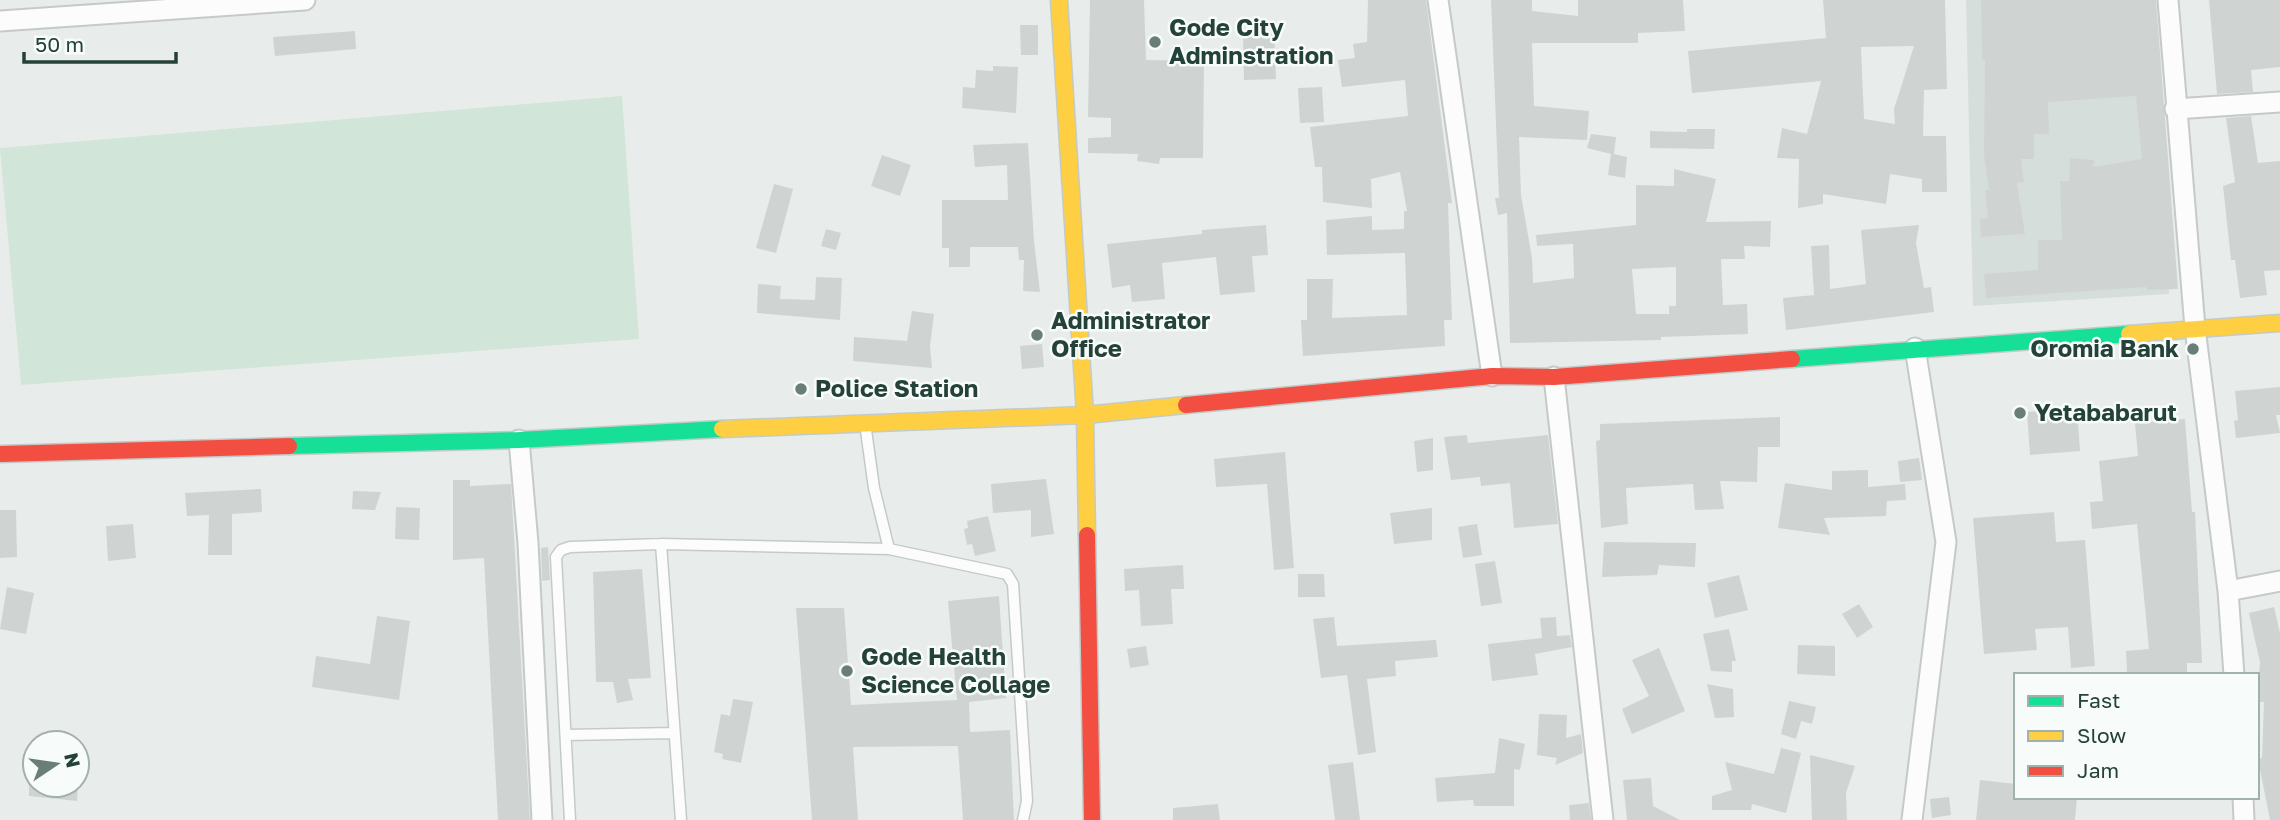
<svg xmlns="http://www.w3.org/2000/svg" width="2280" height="820" viewBox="0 0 2280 820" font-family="'Golos Text',sans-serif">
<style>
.built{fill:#d6dedb}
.green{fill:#d1e6d8}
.building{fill:#cfd4d2;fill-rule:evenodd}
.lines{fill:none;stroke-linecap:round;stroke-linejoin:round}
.lane-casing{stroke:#c5cac8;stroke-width:13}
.street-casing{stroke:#c5cac8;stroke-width:23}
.fast-casing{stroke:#c3cbc8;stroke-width:19}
.slow-casing{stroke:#c3cbc8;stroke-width:19}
.jam-casing{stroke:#c3cbc8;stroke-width:19}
.lane{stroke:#fcfcfc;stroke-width:10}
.street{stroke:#fcfcfc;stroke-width:19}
.fast{stroke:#16e098;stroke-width:16}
.slow{stroke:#ffcf43;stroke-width:16}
.jam{stroke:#f24e42;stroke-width:16}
.poi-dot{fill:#697e78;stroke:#f7fbf9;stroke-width:2.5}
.labels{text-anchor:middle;stroke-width:5;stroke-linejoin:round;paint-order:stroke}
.poi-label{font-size:24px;font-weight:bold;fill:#24423a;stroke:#f7fbf9;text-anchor:start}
</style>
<rect width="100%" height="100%" fill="#e8edeb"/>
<!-- built -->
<path class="built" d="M 1966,0 L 2150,0 L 2169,294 L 1973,306 Z"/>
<!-- green -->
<path class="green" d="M 622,96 L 639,339 L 21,385 L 0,148 Z"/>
<!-- building -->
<path class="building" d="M 1090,0 L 1144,0 L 1146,60 L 1204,61 L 1203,158 L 1160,158 L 1159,164 L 1137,161 L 1138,154 L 1088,153 L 1088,138 L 1111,137 L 1111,118 L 1088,117 Z
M 1368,0 L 1426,0 L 1452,203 L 1448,203 L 1452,320 L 1444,320 L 1445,346 L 1303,356 L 1301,320 L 1307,320 L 1307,279 L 1333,279 L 1332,318 L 1407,315 L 1405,253 L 1327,255 L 1326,220 L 1372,216 L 1372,230 L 1404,229 L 1404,211 L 1407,211 L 1400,172 L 1371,179 L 1372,208 L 1323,202 L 1322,167 L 1315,167 L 1310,127 L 1408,116 L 1405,80 L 1342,87 L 1338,60 L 1355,58 L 1353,44 L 1367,42 Z
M 1491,0 L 1532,0 L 1532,11 L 1578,16 L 1578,0 L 1683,0 L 1685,31 L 1638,33 L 1638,43 L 1532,43 L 1534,106 L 1589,111 L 1587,140 L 1519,137 L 1521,195 L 1532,258 L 1533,283 L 1574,278 L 1573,244 L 1537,246 L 1536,235 L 1636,225 L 1636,185 L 1674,186 L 1674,169 L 1716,179 L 1706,222 L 1771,221 L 1770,247 L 1744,246 L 1745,259 L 1721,259 L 1723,305 L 1747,304 L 1748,334 L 1661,337 L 1661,340 L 1510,343 L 1507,213 L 1498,215 L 1495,198 L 1499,198 L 1498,173 ZM 1676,267 L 1676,306 L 1669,306 L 1669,314 L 1636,314 L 1632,269 Z
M 1823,0 L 1945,0 L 1947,89 L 1924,90 L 1923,136 L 1946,136 L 1947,192 L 1922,192 L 1922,179 L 1890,174 L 1886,204 L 1823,194 L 1823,204 L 1798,208 L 1799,159 L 1777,158 L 1782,128 L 1807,134 L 1821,81 L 1692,93 L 1688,51 L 1826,38 ZM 1914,46 L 1894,109 L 1895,124 L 1864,119 L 1861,47 Z
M 1981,0 L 2156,0 L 2178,289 L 2147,290 L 2146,287 L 1986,298 L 1984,274 L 2038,270 L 2038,240 L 2062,240 L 2060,181 L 2069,181 L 2070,158 L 2094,160 L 2093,167 L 2142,159 L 2136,96 L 2048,102 L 2049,134 L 2034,134 L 2034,159 L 2021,159 L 2024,182 L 2017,183 L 2025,234 L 1981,237 L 1980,219 L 1988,218 L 1985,190 L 1989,190 L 1984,155 L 1985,60 L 1982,60 Z
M 2209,0 L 2280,0 L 2280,67 L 2251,70 L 2253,92 L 2217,94 Z
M 1020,25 L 1038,25 L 1038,55 L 1021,55 Z
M 1274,30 L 1276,79 L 1244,80 L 1243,32 Z
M 355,31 L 356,49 L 275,56 L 273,37 Z
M 993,66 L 1018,67 L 1016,113 L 962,108 L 963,87 L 975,88 L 976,70 L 993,71 Z
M 1322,87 L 1324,122 L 1300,123 L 1298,88 Z
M 2251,116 L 2258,163 L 2280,161 L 2280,270 L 2264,271 L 2267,295 L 2240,298 L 2235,260 L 2231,260 L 2223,186 L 2235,182 L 2226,118 Z
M 1687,129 L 1715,129 L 1714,149 L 1650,148 L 1650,131 L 1687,132 Z
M 1591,134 L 1616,137 L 1614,154 L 1627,157 L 1625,178 L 1608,175 L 1611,154 L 1587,148 Z
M 1028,143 L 1034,241 L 1040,292 L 1023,291 L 1024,260 L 1019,260 L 1018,247 L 970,247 L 970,267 L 949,267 L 949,248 L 942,248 L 942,200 L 1008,200 L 1007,165 L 975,167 L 973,145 Z
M 882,155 L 911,165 L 900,196 L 871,186 Z
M 774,184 L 793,189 L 776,253 L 756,248 Z
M 1266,225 L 1268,255 L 1252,256 L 1255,292 L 1220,295 L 1216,257 L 1162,263 L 1165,299 L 1132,302 L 1130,285 L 1112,288 L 1107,244 L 1202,234 L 1202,230 Z
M 1919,225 L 1916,243 L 1924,288 L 1931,287 L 1934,312 L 1786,330 L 1783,298 L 1814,295 L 1811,246 L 1829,245 L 1830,289 L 1866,284 L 1861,230 Z
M 826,229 L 841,233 L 836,250 L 821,246 Z
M 816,277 L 842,278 L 840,320 L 757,313 L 758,284 L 781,286 L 780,299 L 815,300 Z
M 912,311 L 934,314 L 930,346 L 932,368 L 853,361 L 854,337 L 907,341 Z
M 1042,344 L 1044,367 L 1022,369 L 1020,346 Z
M 2280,387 L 2280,415 L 2276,415 L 2280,433 L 2236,438 L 2234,421 L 2238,420 L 2235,391 Z
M 2077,408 L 2080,451 L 2030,455 L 2027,412 Z
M 1780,417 L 1780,447 L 1758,447 L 1757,482 L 1720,481 L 1724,509 L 1695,510 L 1693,484 L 1626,488 L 1628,524 L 1601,528 L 1596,441 L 1600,440 L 1600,424 Z
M 2185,419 L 2192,512 L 2195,512 L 2202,663 L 2187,663 L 2187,675 L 2127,673 L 2126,651 L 2149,649 L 2137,524 L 2092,529 L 2090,502 L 2103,501 L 2099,461 L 2138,456 L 2135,423 Z
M 1467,435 L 1468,443 L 1548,435 L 1558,524 L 1514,528 L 1510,483 L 1481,486 L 1480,477 L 1451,480 L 1444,437 Z
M 1433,438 L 1433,470 L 1417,472 L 1414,441 Z
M 1285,452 L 1294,568 L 1274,570 L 1267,484 L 1216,487 L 1214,459 Z
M 1919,458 L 1922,480 L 1900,482 L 1898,461 Z
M 1868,470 L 1868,487 L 1905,484 L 1906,500 L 1887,501 L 1886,516 L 1824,518 L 1830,535 L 1778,528 L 1785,483 L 1832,490 L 1832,471 Z
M 1046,479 L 1054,534 L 1031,537 L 1031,510 L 993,513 L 991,484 Z
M 453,480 L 470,480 L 470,486 L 511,484 L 530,820 L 498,820 L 484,558 L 453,560 Z
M 261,489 L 262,512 L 232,514 L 232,555 L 208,555 L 209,515 L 187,516 L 185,493 Z
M 353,491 L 381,492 L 375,510 L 352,509 Z
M 396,507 L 420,508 L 419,540 L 395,539 Z
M 1432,508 L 1432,540 L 1394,544 L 1390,513 Z
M 0,510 L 16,510 L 17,557 L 0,558 Z
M 2054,512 L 2056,542 L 2085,540 L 2095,666 L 2071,668 L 2068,627 L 2035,629 L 2037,650 L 1984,654 L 1973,518 Z
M 988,516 L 996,551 L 975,556 L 972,544 L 967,545 L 964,529 L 968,528 L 967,521 Z
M 133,524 L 136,558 L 108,561 L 106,526 Z
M 1477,524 L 1482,555 L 1463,558 L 1458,527 Z
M 1604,542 L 1696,543 L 1695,567 L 1659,565 L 1657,575 L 1602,577 Z
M 548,547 L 550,580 L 542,581 L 541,548 Z
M 1495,561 L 1502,603 L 1481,606 L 1475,564 Z
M 1183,565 L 1184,589 L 1171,589 L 1173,624 L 1141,626 L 1139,590 L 1125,591 L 1124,569 Z
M 642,569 L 651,678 L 628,679 L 633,700 L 617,703 L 613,682 L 596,682 L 593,572 Z
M 1298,574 L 1324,574 L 1325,597 L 1298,597 Z
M 1739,575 L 1748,610 L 1715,618 L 1707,583 Z
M 7,587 L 34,593 L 26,634 L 0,629 Z
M 999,596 L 1006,698 L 969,702 L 970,732 L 1010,730 L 1014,820 L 963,820 L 958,746 L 853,747 L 858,820 L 812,820 L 796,608 L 844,608 L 851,705 L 957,700 L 948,601 Z
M 1859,604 L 1873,627 L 1857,638 L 1842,614 Z
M 2274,607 L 2280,633 L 2280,820 L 2270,820 L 2258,759 L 2262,758 L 2264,702 L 2257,702 L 2260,662 L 2249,613 Z
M 377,616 L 410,621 L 399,700 L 312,687 L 316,656 L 370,664 Z
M 1334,617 L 1337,646 L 1436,640 L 1438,657 L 1395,661 L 1396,676 L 1367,679 L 1376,752 L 1358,755 L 1347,675 L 1321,678 L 1313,619 Z
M 1556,617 L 1557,636 L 1570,635 L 1572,647 L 1535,654 L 1538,675 L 1492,681 L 1488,644 L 1542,638 L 1540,618 Z
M 1729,629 L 1736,661 L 1732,661 L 1732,672 L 1711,671 L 1703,634 Z
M 1798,645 L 1835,646 L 1835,676 L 1797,674 Z
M 1146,646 L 1149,665 L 1130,668 L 1127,649 Z
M 1659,648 L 1685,711 L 1632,734 L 1622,709 L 1649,696 L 1632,660 Z
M 1707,684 L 1733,689 L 1734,717 L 1715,718 Z
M 733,699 L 753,702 L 741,763 L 722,759 L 723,754 L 714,752 L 721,714 L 730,716 Z
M 1789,701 L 1816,707 L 1812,724 L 1801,721 L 1796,739 L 1781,734 Z
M 1539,714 L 1567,715 L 1566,738 L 1581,734 L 1583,753 L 1555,765 L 1557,758 L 1537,755 Z
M 1499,738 L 1525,744 L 1520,770 L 1514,769 L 1514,806 L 1474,806 L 1473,800 L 1437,802 L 1435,778 L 1495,773 Z
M 1781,748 L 1801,753 L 1786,813 L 1752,804 L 1751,810 L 1712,810 L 1712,796 L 1732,790 L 1725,762 L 1774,774 Z
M 1810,755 L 1855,766 L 1846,793 L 1847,820 L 1812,820 Z
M 1353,762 L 1360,820 L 1335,820 L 1328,765 Z
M 1651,778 L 1653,806 L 1680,820 L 1627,820 L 1623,780 Z
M 1980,780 L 2016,784 L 2016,797 L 2077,797 L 2075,820 L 1976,820 Z
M 29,785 L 78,785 L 77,801 L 29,796 Z
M 1949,797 L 1951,815 L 1932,818 L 1930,799 Z
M 1589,803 L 1591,820 L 1570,820 L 1569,805 Z
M 1218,804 L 1220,820 L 1173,820 L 1173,808 Z"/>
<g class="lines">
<defs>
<path id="lane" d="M 865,423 L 874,488 L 889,549
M 661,544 L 681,820
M 566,735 L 674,733
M 570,820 L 556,557 L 561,550 L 570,547 L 661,544 L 889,549 L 1007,574 L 1013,584 L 1027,801 L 1023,820"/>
<path id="street" d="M 1438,0 L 1492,376
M 2168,0 L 2195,328 L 2228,591 L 2234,675
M 0,21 L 305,0
M 2175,109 L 2280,102
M 1554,377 L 1603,820
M 519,440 L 528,543 L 542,820
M 2228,591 L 2280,581
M 2243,797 L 2244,820
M 1912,820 L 1946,542 L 1915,348"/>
<path id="fast" d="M 1792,359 L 2129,334
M 289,446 L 519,440 L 722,429"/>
<path id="slow" d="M 1059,0 L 1085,415 L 1087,535
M 2129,334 L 2280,323
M 722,429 L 1085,415 L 1186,405"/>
<path id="jam" d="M 1186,405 L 1492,376 L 1554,377 L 1792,359
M 0,454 L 289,446
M 1087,535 L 1092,820"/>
</defs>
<!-- lane casing -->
<use href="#lane" class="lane-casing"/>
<!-- street casing -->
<use href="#street" class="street-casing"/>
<!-- fast casing -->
<use href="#fast" class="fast-casing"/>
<!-- slow casing -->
<use href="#slow" class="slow-casing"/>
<!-- jam casing -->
<use href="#jam" class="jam-casing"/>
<!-- lane -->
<use href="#lane" class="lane"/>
<!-- street -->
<use href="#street" class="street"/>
<!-- fast -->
<use href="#fast" class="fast"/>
<!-- slow -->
<use href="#slow" class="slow"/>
<!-- jam -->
<use href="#jam" class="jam"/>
</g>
<!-- markers -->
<g class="poi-dot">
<circle cx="1155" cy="42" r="7"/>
<circle cx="1037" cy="335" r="7"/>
<circle cx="2193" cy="349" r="7"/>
<circle cx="801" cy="389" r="7"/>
<circle cx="2020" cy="413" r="7"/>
<circle cx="847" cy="671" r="7"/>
</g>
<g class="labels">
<!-- poi labels -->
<g class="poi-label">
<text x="1169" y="36">Gode City<tspan x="1169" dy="28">Adminstration</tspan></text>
<text x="1051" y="329">Administrator<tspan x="1051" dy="28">Office</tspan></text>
<text x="2179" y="357" text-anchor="end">Oromia Bank</text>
<text x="815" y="397">Police Station</text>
<text x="2034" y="421">Yetababarut</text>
<text x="861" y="665">Gode Health<tspan x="861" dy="28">Science Collage</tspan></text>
</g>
</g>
<!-- legend -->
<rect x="2014" y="673" width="245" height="126" fill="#f7fbf9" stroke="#a3b1ad" stroke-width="2"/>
<rect x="2028" y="696" width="35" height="10" fill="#16e098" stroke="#a3b1ad" stroke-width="2"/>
<text x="2077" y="708" font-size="21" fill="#24423a">Fast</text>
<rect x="2028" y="731" width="35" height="10" fill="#ffcf43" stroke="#a3b1ad" stroke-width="2"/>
<text x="2077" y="743" font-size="21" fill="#24423a">Slow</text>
<rect x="2028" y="766" width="35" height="10" fill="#f24e42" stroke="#a3b1ad" stroke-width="2"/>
<text x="2077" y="778" font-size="21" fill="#24423a">Jam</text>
<!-- north arrow -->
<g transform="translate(56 764) rotate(77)"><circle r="33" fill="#f7fbf9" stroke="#a3b1ad" stroke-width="2"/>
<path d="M0-5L12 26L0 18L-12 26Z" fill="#697e78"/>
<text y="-10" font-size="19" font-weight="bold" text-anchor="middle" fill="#24423a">N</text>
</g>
<!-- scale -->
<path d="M24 52v10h152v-10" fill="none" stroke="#24423a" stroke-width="3.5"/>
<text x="35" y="52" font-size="21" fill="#24423a" stroke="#f7fbf9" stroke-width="5" paint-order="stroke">50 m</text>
</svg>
